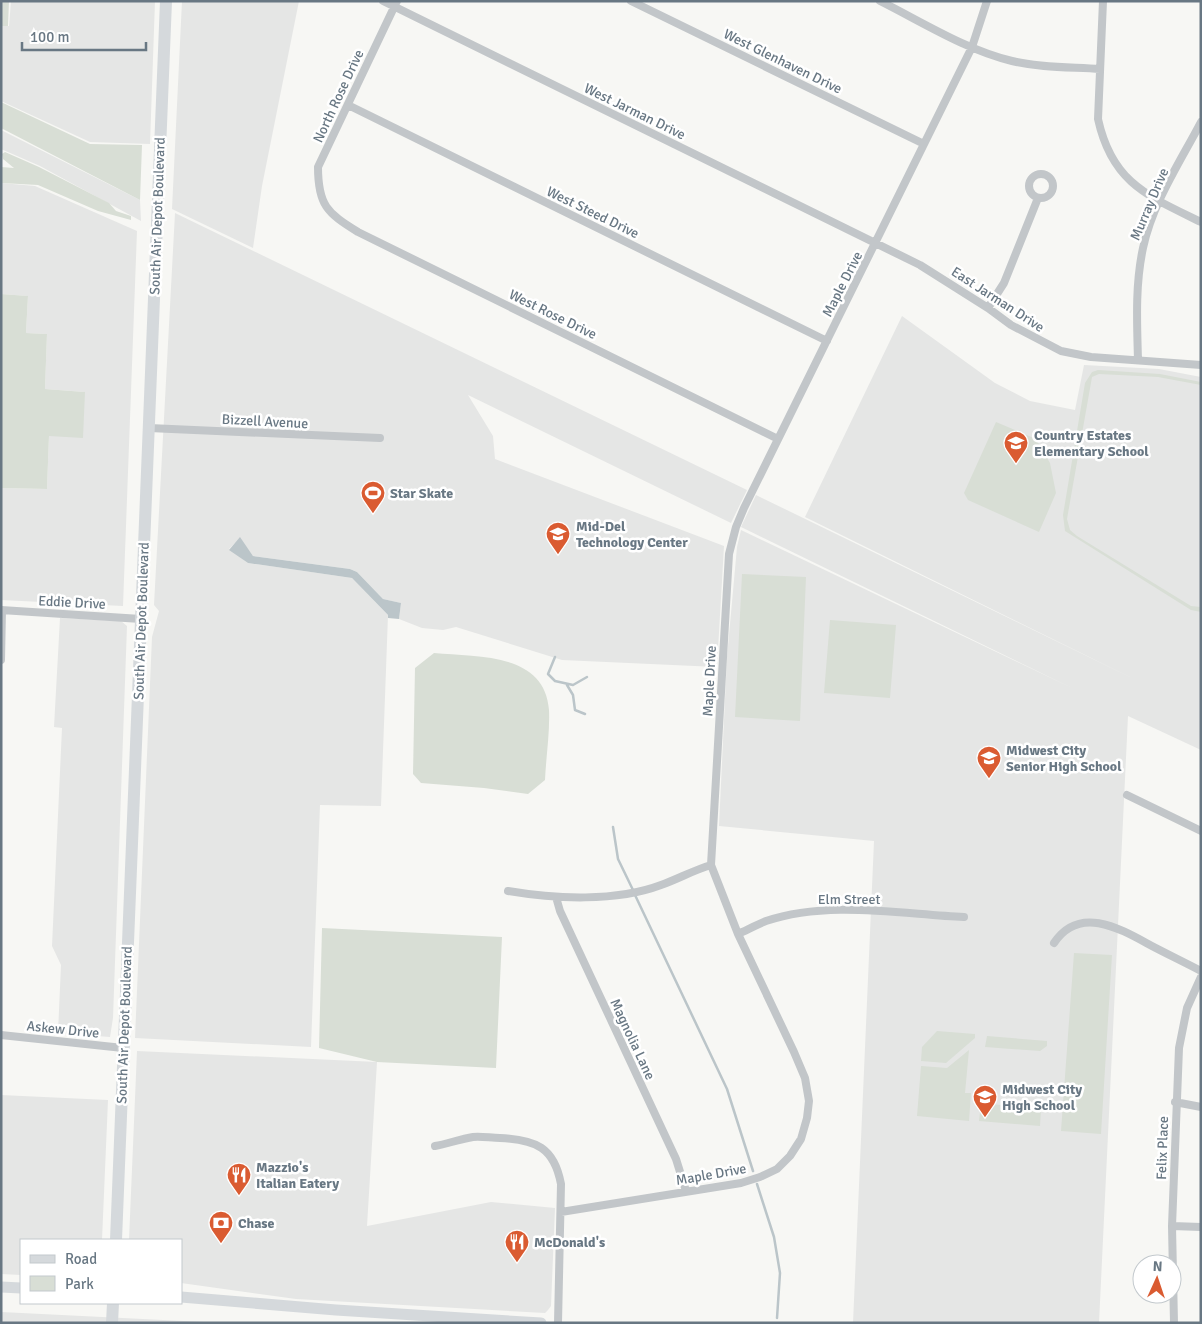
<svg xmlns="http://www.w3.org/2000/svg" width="1202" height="1324" viewBox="0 0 1202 1324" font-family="Signika,sans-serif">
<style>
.built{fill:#e5e6e5}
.green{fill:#d8ded5}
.water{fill:#bbc5c9}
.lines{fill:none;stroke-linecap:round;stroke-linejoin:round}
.stream{stroke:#bbc5c9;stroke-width:2.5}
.street{stroke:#c2c6c9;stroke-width:8}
.secondary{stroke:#d5d9dc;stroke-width:11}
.primary{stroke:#d5d9dc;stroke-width:12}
.labels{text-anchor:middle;stroke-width:5;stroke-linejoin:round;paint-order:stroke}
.street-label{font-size:14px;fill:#687783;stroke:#fff}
.poi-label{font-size:14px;font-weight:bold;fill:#687783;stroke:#fff;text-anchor:start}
</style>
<rect width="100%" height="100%" fill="#f7f7f4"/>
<!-- built -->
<path class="built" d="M 11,1 L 155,1 L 150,144 L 90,142 L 1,101 L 1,26 L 9,26 Z
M 182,1 L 299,1 L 262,186 L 253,248 L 172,209 Z
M 1,130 L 140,200 L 141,221 L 40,166 L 1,149 Z
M 1,183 L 35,186 L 137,231 L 123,606 L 1,600 L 1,488 L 47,489 L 49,436 L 85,392 L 45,389 L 47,334 L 26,333 L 28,296 L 1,294 Z
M 175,213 L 747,490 L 731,523 L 468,395 L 493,436 L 495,459 L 724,546 L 717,667 L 562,660 L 456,627 L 443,630 L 422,628 L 399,619 L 401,603 L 383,599 L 357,572 L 350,569 L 253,556 L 240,538 L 229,549 L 248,563 L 352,578 L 388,615 L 381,806 L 320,805 L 311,1047 L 135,1038 L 152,637 L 159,611 L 154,605 Z
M 902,316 L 995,383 L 1030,401 L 1075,410 L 1084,365 L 1159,369 L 1201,377 L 1201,750 L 1128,716 L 1099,1323 L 853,1323 L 874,841 L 719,826 L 727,657 L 737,547 L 741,530 L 1072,688 L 741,527 L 756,495 L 1138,681 L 805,517 Z
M 60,618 L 121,621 L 127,626 L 113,1018 L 110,1037 L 58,1033 L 61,965 L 52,946 L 62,728 L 54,727 Z
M 137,1051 L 377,1062 L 367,1226 L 491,1202 L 555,1208 L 551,1306 L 548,1310 L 545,1313 L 296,1299 L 181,1283 L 181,1240 L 129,1240 Z
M 1,1095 L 108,1100 L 102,1240 L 21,1240 L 21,1275 L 1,1274 Z
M 1,1312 L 224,1323 L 1,1323 Z"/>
<!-- green -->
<path class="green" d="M 1,1 L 9,1 L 8,26 L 1,26 Z
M 1,102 L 90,144 L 142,145 L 140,200 L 1,128 Z
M 5,152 L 39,167 L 109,203 L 116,211 L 131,216 L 131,220 L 98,211 L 38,185 L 1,183 L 1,167 L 14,168 L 3,159 L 2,154 Z
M 1,294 L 28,296 L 26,333 L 47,334 L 45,389 L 85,392 L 83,438 L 49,436 L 47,489 L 1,488 Z
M 1098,370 L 1160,374 L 1201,382 L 1201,385 L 1158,377 L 1099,374 L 1092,377 L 1067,519 L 1070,530 L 1077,536 L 1191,606 L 1201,607 L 1201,612 L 1191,610 L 1065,531 L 1063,515 L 1085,383 L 1092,372 Z
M 996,422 L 1036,439 L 1050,463 L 1056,493 L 1039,532 L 968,500 L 964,493 Z
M 742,574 L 806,577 L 800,721 L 735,717 Z
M 830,620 L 896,625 L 890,698 L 824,693 Z
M 434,653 C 476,657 545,652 549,710 C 550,733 546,757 545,780 L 528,794 L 484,788 L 421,783 L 413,774 L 415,668 Z
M 322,928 L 502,937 L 496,1068 L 377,1062 L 319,1048 Z
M 1074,953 L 1112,955 L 1101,1134 L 1061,1131 Z
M 937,1031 L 975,1034 L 975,1038 L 946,1063 L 921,1061 L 922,1047 Z
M 987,1036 L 1047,1041 L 1047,1046 L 1040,1051 L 985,1047 Z
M 969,1050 L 965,1093 L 971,1093 L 969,1121 L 917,1116 L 921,1066 L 947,1068 Z
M 981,1103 L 1041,1109 L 1040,1126 L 979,1121 Z"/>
<!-- water -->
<path class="water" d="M 240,537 L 253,556 L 350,569 L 357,572 L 383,599 L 401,603 L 399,619 L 388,618 L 388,615 L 352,578 L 248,563 L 229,550 Z"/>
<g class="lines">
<!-- stream -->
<path class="stream" d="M 555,657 L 548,674 L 555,681 L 573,685 L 587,677
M 567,685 L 573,695 L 575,710 L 585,714
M 613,827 L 618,859 L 633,890
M 635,895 L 727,1089 L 753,1171
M 757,1184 L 774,1237 L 780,1273 L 777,1318"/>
<!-- street -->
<path class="street" d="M 383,1 L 920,265 L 988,308 L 1011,325 L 1061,351 L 1091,357 L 1201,365
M 397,1 L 318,167 C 318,205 327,213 358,232 L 778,439
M 631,1 L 924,144
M 880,1 C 922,22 966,50 1012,61 C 1041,68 1071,67 1100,69
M 1103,1 L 1098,119 C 1112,183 1148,196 1201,222
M 348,105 L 827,341
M1029 186a12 12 0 1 1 24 0a12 12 0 1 1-24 0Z
M 988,308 L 1004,283 L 1038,198
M 1138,360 C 1137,323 1135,285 1143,248 C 1152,204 1180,162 1201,122
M 149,428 L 380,438
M 1,610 L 141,619
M 1,660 L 2,610
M 1127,795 L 1201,831
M 508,891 C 555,899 616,902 661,885 C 678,879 694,870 711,865
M 556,897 L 560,911 L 676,1159 L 686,1191
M 738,934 C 747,930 756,925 766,921 C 828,900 900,914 964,917
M 1054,943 C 1079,905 1119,928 1150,945 C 1167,954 1184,962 1201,971
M 1,1035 L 123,1048
M 1175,1102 L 1201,1107
M 435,1146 C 447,1144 460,1139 473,1137 C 481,1136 491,1138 500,1138 C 536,1140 554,1147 561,1184 L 558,1323
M 561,1212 L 741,1183 L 760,1177 L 777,1169 L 790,1156 L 801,1139 L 807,1118 L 809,1101 L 805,1078 L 794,1052 L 738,934 L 711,865 L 729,554 L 736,527 L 744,508 L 972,47 L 987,1
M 1172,1226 L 1201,1227
M 1174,1323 L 1172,1226 L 1179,1048 L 1187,1008 L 1201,977"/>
<!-- secondary -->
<path class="secondary" d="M 1,1287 L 21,1288
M 181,1297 L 336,1310 L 541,1323"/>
<!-- primary -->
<path class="primary" d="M 116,1240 L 166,1
M 112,1323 L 113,1303"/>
</g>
<!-- icons -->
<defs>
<symbol id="school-pin" viewBox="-11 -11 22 30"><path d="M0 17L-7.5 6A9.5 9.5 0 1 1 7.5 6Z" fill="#da5b31" stroke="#fff"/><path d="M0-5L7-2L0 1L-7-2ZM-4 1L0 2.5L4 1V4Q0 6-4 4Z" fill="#fff"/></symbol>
<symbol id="stadium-pin" viewBox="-11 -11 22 30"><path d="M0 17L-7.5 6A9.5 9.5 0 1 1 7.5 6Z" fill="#da5b31" stroke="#fff"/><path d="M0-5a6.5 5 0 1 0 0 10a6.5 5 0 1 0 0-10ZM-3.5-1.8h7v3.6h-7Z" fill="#fff"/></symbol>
<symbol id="restaurant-pin" viewBox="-11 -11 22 30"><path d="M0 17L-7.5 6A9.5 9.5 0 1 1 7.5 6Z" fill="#da5b31" stroke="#fff"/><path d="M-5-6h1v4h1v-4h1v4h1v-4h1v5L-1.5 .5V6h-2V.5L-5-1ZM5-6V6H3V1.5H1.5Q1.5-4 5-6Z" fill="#fff"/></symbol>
<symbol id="bank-pin" viewBox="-11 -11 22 30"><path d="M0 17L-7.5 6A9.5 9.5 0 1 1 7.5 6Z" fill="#da5b31" stroke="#fff"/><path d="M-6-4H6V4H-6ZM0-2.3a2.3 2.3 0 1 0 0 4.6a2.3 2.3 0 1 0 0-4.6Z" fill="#fff"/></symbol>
</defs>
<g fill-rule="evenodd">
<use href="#school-pin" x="1002" y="429" width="28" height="38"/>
<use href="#stadium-pin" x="359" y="479" width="28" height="38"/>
<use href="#school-pin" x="544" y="520" width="28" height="38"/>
<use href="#school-pin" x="975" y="744" width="28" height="38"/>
<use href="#school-pin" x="971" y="1083" width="28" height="38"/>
<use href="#restaurant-pin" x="225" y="1161" width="28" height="38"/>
<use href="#bank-pin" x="207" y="1209" width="28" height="38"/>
<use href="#restaurant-pin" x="503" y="1228" width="28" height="38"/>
</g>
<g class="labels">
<!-- street labels -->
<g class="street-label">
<text transform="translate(783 61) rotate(26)" y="5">West Glenhaven Drive</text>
<text transform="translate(338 96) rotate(-65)" y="5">North Rose Drive</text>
<text transform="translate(635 111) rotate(26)" y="5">West Jarman Drive</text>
<text transform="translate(1149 204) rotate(-67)" y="5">Murray Drive</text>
<text transform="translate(593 212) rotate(26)" y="5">West Steed Drive</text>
<text transform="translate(157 216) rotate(-88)" y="5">South Air Depot Boulevard</text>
<text transform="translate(842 284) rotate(-63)" y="5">Maple Drive</text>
<text transform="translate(998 299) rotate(33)" y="5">East Jarman Drive</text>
<text transform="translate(553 314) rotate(26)" y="5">West Rose Drive</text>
<text transform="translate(265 421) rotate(3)" y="5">Bizzell Avenue</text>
<text transform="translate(72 602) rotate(3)" y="5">Eddie Drive</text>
<text transform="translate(141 621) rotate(-88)" y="5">South Air Depot Boulevard</text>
<text transform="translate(709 681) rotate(-87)" y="5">Maple Drive</text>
<text x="849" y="904">Elm Street</text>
<text transform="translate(124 1025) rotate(-88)" y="5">South Air Depot Boulevard</text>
<text transform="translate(63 1029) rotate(6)" y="5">Askew Drive</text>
<text transform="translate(633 1039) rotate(65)" y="5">Magnolia Lane</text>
<text transform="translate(1162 1148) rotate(-88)" y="5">Felix Place</text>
<text transform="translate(711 1174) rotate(-10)" y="5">Maple Drive</text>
</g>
<!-- poi labels -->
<g class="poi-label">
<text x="1034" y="440">Country Estates<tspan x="1034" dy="16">Elementary School</tspan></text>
<text x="390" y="498">Star Skate</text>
<text x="576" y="531">Mid-Del<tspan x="576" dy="16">Technology Center</tspan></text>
<text x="1006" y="755">Midwest City<tspan x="1006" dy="16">Senior High School</tspan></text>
<text x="1002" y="1094">Midwest City<tspan x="1002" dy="16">High School</tspan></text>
<text x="256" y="1172">Mazzio's<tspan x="256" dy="16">Italian Eatery</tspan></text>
<text x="238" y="1228">Chase</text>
<text x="534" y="1247">McDonald's</text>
</g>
</g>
<!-- border -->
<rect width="1202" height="1324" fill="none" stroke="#687783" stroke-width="5"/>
<!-- legend -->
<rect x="20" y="1239" width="162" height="65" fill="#ffffff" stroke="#c3c9cd"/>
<rect x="30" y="1255" width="25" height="8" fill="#d5d9dc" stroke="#c3c9cd"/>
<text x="65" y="1264" font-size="15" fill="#687783">Road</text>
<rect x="30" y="1276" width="25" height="15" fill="#d8ded5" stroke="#c3c9cd"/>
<text x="65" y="1289" font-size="15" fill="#687783">Park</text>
<!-- north arrow -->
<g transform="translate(1157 1279) rotate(3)"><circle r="24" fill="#ffffff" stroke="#c3c9cd"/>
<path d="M0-4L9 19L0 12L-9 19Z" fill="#da5b31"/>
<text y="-8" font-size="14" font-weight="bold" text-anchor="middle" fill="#687783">N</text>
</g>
<!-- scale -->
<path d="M22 42v8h124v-8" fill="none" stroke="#687783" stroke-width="2.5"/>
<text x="30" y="42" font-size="15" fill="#687783" stroke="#ffffff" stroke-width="4" paint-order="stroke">100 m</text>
</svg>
